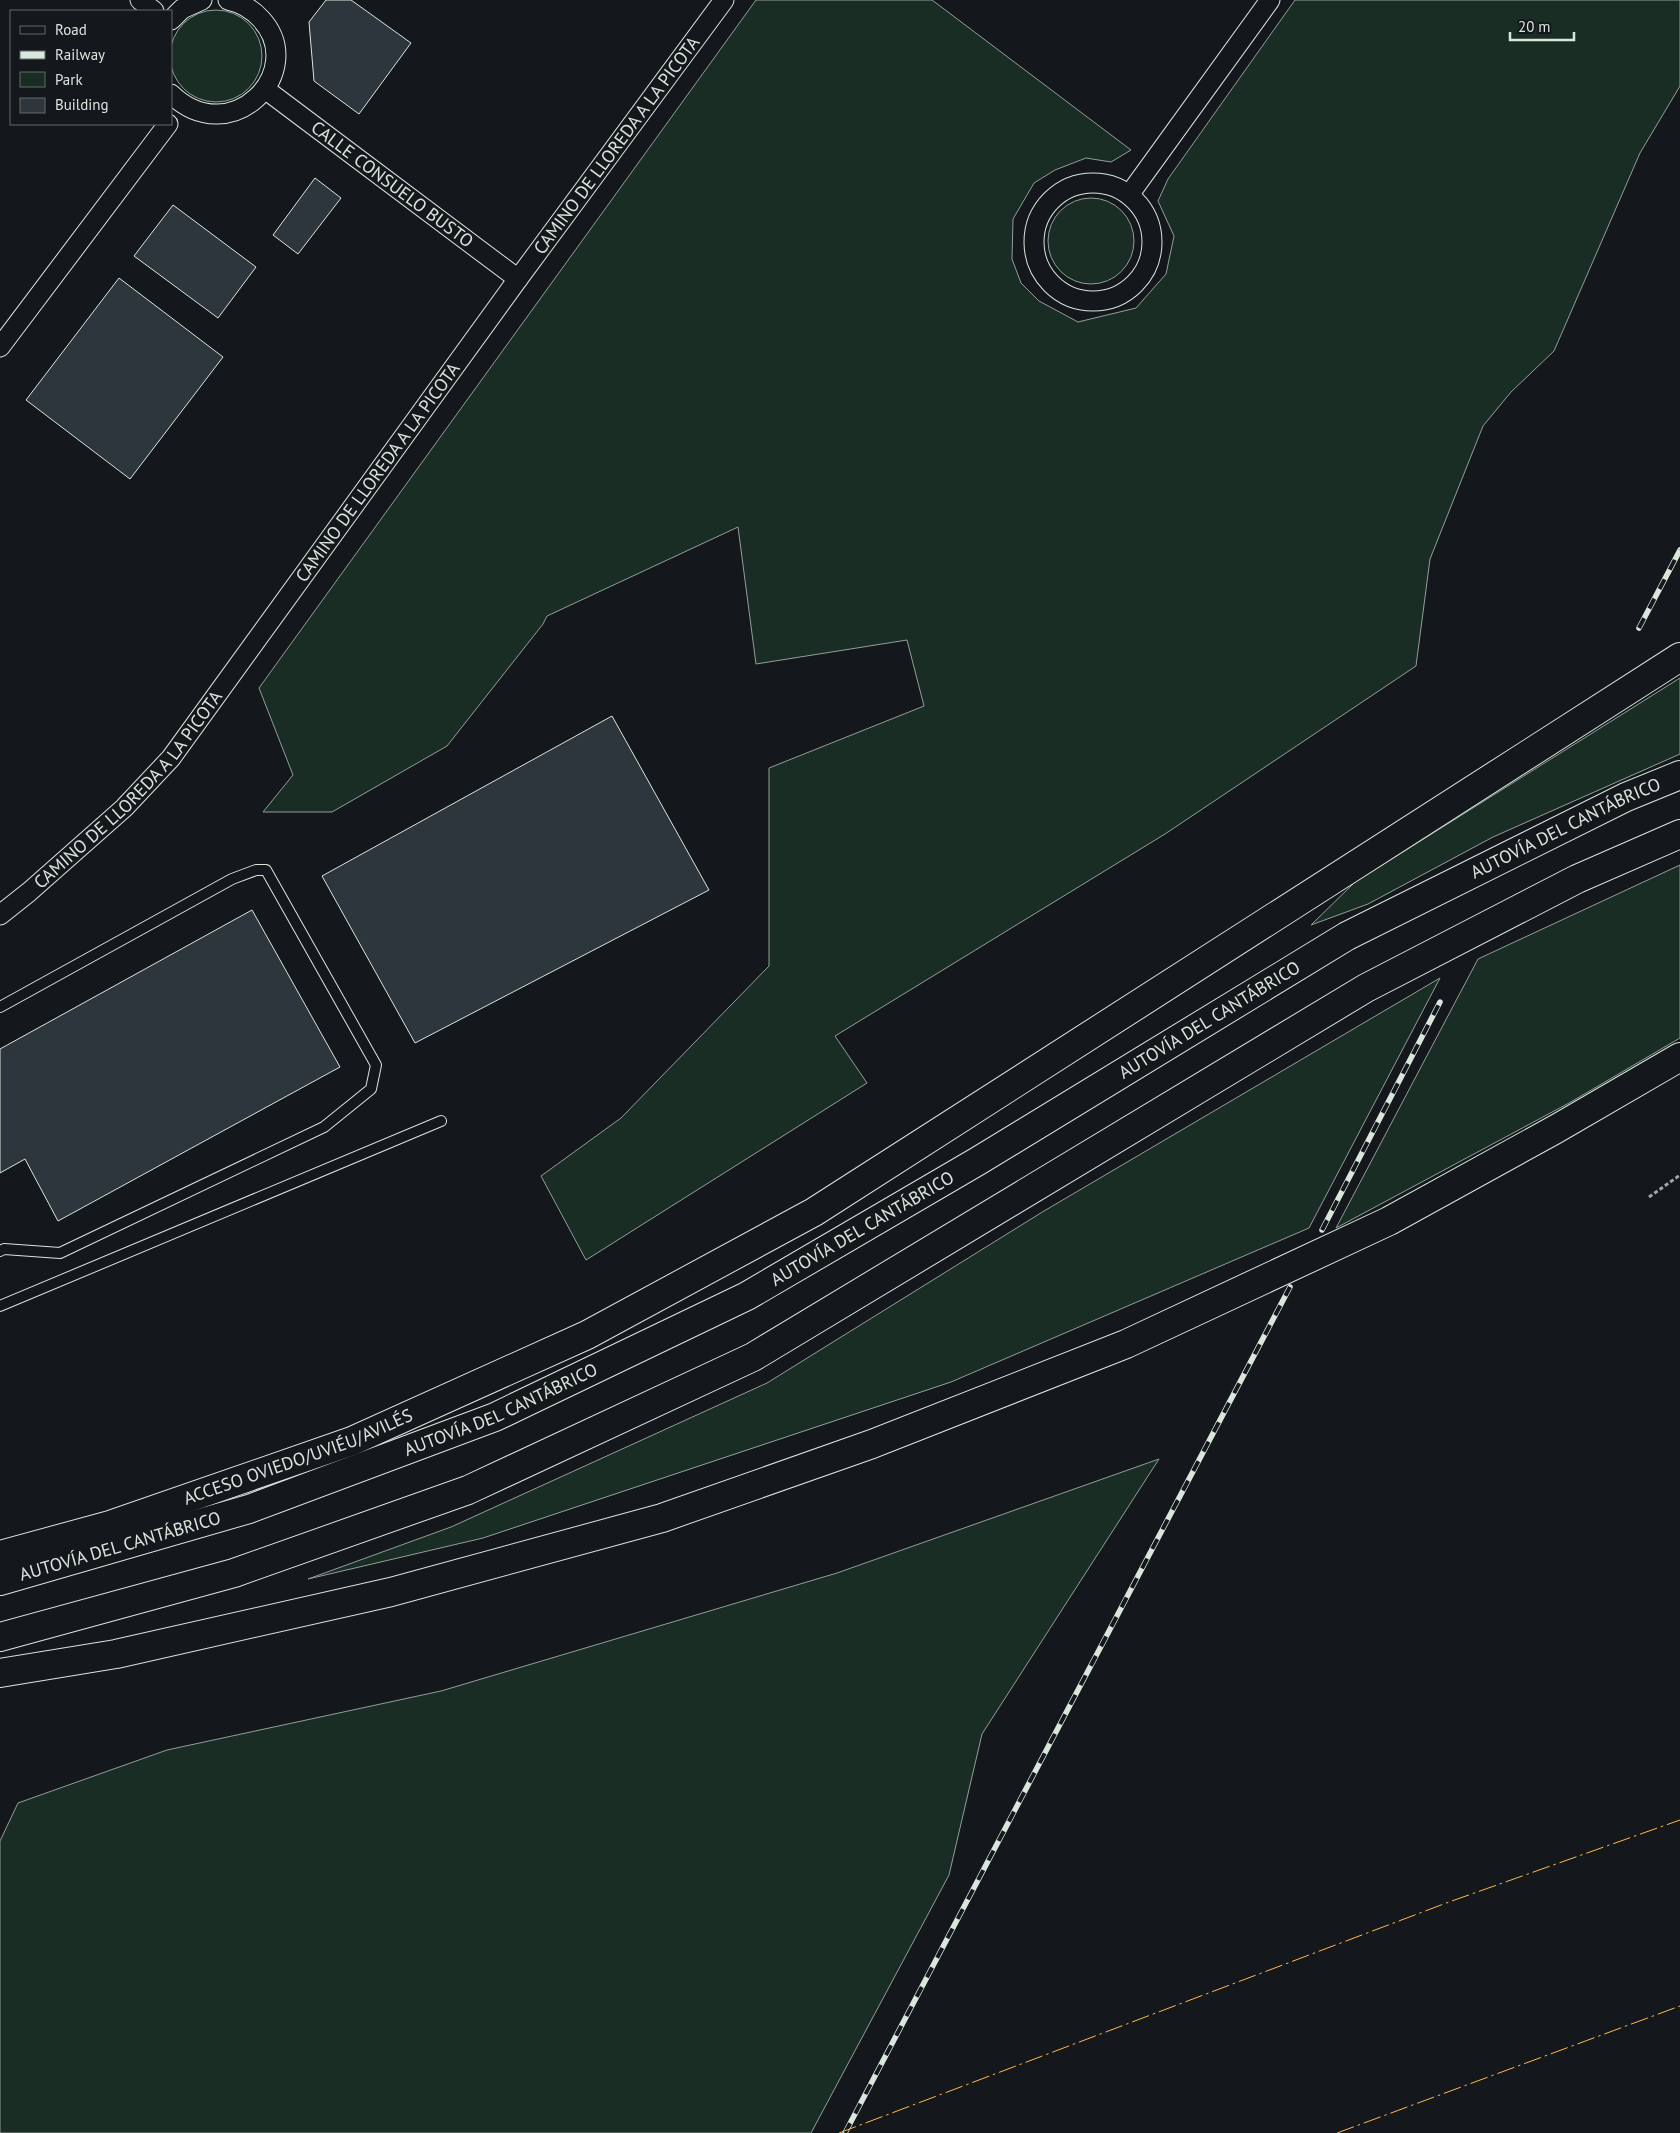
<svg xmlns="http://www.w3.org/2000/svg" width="1680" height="2133" viewBox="0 0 1680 2133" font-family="'PT Sans',sans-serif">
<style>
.green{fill:#1a2d24;stroke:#939e99}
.building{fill:#2c363c;stroke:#d8e6dc}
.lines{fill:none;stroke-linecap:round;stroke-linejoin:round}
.lane-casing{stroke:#d8e6dc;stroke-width:12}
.street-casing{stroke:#d8e6dc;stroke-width:21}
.highway-casing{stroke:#d8e6dc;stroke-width:30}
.path{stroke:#9da8a2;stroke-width:3;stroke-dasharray:4 2.5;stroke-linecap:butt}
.lane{stroke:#14181c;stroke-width:10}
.street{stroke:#14181c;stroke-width:19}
.highway{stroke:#14181c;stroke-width:28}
.rail-casing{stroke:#d8e6dc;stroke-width:5.5}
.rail{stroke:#14181c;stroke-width:4;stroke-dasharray:11;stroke-linecap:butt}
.power{stroke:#ffb74d;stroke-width:1;stroke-dasharray:18 4 2.5 4;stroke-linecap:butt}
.labels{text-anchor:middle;stroke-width:4;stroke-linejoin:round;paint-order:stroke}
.street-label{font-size:18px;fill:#d8e6dc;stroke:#14181c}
</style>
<rect width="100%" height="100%" fill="#14181c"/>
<!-- green -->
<path class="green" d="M 756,0 L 932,0 L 1131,150 L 1111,162 L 1086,158 L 1055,170 L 1034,183 L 1013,219 L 1012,259 L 1021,283 L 1039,301 L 1078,322 L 1136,308 L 1166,274 L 1174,236 L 1158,201 L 1168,179 L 1295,0 L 1680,0 L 1680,86 L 1640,153 L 1554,351 L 1511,392 L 1483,426 L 1430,559 L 1416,666 L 1165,834 L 835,1036 L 867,1083 L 586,1260 L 541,1176 L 621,1118 L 769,966 L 769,768 L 924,706 L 907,640 L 756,664 L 738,527 L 547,616 L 543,624 L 447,746 L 332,812 L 263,812 L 293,775 L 259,688 Z
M170 56a46 46 0 1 1 92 0a46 46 0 1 1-92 0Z
M1048 241a43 43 0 1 1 86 0a43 43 0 1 1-86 0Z
M 1680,678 L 1680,754 L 1493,837 L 1368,904 L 1311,925 L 1355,882 Z
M 1680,865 L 1680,1038 L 1569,1103 L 1336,1228 L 1478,959 Z
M 1440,978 L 1309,1228 L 951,1382 L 483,1538 L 308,1579 L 451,1527 L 767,1383 L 1044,1211 Z
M 1159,1459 L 982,1734 L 949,1875 L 811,2133 L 0,2133 L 0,1841 L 18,1803 L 167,1750 L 441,1691 L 837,1573 Z"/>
<!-- building -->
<path class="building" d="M 326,0 L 351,0 L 411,43 L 359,114 L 314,81 L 309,22 Z
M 315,178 L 341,198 L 298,254 L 273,235 Z
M 173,205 L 256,267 L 218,318 L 134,256 Z
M 119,278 L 223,357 L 130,479 L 26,400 Z
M 612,716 L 709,890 L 415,1043 L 322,876 Z
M 252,910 L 340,1067 L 58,1221 L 25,1159 L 0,1173 L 0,1049 Z"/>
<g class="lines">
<defs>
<path id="lane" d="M 0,1007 L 232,879 L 256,870 L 266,870 L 376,1065 L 371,1089 L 324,1127 L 60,1253 L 4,1249 L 0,1251
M 0,1306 L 441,1121"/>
<g id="street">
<path d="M 140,0 L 154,11"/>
<path d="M 171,20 L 182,9 L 202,0"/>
<path id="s1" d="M 265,89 L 518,279"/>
<path d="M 171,94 C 231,152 309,71 261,19 C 252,9 241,3 228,0"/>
<circle cx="1093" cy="242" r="59"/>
<path d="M 1129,195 L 1270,0"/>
<path d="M 0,347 L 168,124"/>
<path id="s2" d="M 0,915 L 29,892 L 124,808 L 171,758 L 518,279 L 724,0"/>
</g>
<g id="highway">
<path id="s3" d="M 0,1555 L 110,1525 L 352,1441 L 587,1335 L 814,1212 L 1680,657"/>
<path id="s4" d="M 0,1581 L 249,1509 L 495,1417 L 747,1296 L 978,1161 L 1347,936 L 1626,797 L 1680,775"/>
<path d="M 0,1637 L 234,1573 L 468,1490 L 753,1357 L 1366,988 L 1577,879 L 1680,834"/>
<path d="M 0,1673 L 116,1654 L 391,1592 L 662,1518 L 872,1444 L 1126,1344 L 1389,1221 L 1556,1129 L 1680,1057"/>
</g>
</defs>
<!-- lane casing -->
<use href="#lane" class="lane-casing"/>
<!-- street casing -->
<use href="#street" class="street-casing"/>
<!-- highway casing -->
<use href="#highway" class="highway-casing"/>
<!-- path -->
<path class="path" d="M 1649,1197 L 1680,1175"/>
<!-- lane -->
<use href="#lane" class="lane"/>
<!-- street -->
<use href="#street" class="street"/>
<!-- highway -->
<use href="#highway" class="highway"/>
<defs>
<path id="rail" d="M 1639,628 L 1680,550
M 1322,1230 L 1440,1002
M 845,2133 L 1290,1287"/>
</defs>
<!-- rail casing -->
<use href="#rail" class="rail-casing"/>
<!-- rail -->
<use href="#rail" class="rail"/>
<!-- power -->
<path class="power" d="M 839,2133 L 1449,1902 L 1680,1820
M 1337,2133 L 1680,2006"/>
</g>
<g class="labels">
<!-- street labels -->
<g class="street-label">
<text dy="6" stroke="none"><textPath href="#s2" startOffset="990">CAMINO DE LLOREDA A LA PICOTA</textPath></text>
<text dy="6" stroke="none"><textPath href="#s1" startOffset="159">CALLE CONSUELO BUSTO</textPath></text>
<text dy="6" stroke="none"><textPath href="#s2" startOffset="585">CAMINO DE LLOREDA A LA PICOTA</textPath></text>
<text dy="6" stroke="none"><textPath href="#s2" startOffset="180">CAMINO DE LLOREDA A LA PICOTA</textPath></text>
<text dy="6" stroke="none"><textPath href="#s4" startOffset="1745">AUTOVÍA DEL CANTÁBRICO</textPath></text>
<text dy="6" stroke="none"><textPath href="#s4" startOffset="1340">AUTOVÍA DEL CANTÁBRICO</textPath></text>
<text dy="6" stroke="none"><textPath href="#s4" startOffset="935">AUTOVÍA DEL CANTÁBRICO</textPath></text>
<text dy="6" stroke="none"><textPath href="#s4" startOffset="530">AUTOVÍA DEL CANTÁBRICO</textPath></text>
<text dy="6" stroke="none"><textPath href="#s3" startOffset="314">ACCESO OVIEDO/UVIÉU/AVILÉS</textPath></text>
<text dy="6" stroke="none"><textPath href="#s4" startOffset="125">AUTOVÍA DEL CANTÁBRICO</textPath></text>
</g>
</g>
<!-- legend -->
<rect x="10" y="10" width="162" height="115" fill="#14181c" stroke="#626a69"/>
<rect x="20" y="26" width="25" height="8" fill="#14181c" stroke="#626a69"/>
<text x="55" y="35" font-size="15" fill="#d8e6dc">Road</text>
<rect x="20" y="51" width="25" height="8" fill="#d8e6dc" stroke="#626a69"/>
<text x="55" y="60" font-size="15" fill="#d8e6dc">Railway</text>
<rect x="20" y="72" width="25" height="15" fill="#1a2d24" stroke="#626a69"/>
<text x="55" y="85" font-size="15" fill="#d8e6dc">Park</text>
<rect x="20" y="98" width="25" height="15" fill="#2c363c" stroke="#626a69"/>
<text x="55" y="110" font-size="15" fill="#d8e6dc">Building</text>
<!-- scale -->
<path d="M1510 32v8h64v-8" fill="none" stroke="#d8e6dc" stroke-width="2.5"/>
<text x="1518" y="32" font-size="15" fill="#d8e6dc" stroke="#14181c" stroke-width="4" paint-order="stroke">20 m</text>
</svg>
